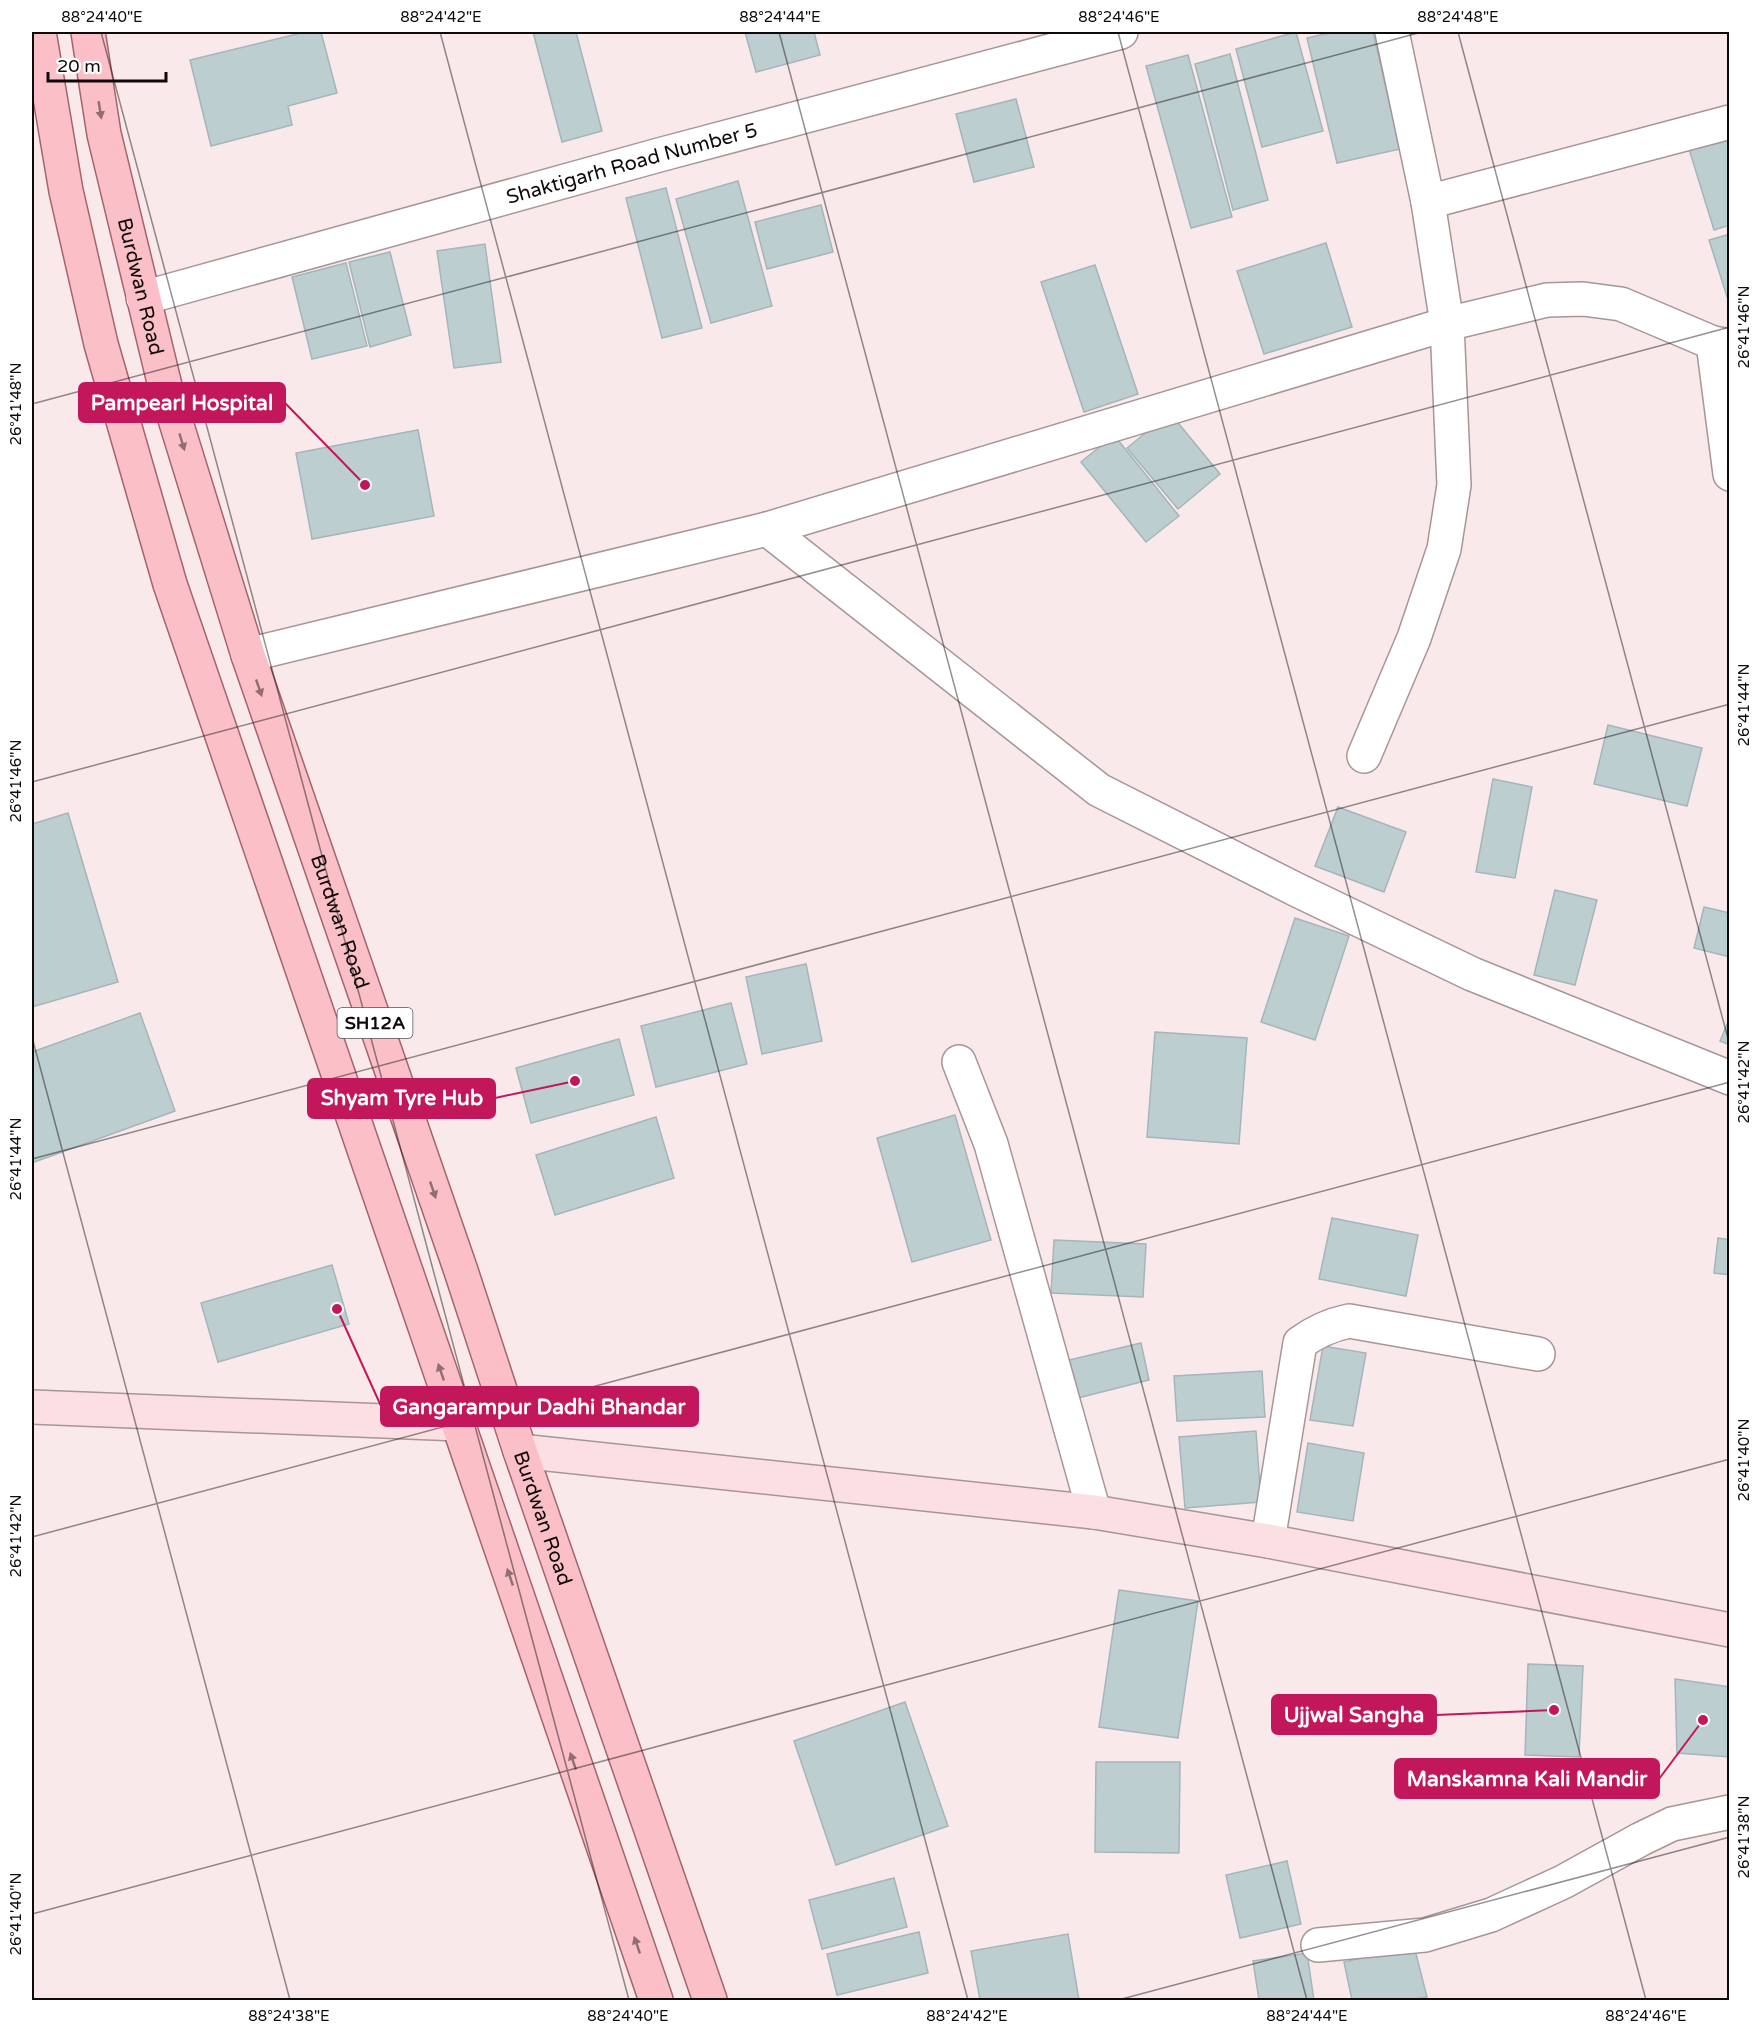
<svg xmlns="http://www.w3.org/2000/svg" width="1761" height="2032" viewBox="0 0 1761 2032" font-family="'Varela Round',sans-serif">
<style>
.building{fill:#bdced0;stroke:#a5b5b8;stroke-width:1.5}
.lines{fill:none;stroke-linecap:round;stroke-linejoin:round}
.street-casing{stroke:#a69698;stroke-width:36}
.secondary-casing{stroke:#a69698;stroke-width:36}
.primary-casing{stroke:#a5646c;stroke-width:36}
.street{stroke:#fff;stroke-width:33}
.secondary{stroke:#fcdfe3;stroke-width:33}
.primary{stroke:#fabfc7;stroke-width:33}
.oneway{fill:#906e72}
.ticks{fill:none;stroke:#0f0a0a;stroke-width:1.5;stroke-opacity:0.45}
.labels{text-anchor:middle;stroke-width:4.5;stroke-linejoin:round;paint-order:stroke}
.shield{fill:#fff;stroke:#575454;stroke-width:1.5}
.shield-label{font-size:18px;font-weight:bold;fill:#0f0a0a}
.street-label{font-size:20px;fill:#0f0a0a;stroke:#fff}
.leader{fill:none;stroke:#c2185b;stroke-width:2}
.callout-dot{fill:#c2185b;stroke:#fff;stroke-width:2}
.callout{fill:#c2185b;stroke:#c2185b;stroke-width:2}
.callout-label{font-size:21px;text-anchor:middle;font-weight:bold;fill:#fff}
.neatline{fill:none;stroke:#0f0a0a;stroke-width:2}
.ticks-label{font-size:15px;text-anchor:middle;fill:#0f0a0a}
</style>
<rect width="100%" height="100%" fill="#fae9eb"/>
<!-- building -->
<path class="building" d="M 305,32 L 321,32 L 337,93 L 288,106 L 292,125 L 211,146 L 190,60 Z
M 533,32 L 576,32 L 602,131 L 562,142 Z
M 745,32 L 814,32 L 820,55 L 756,72 Z
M 1296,32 L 1323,131 L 1262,147 L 1236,49 Z
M 1333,32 L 1373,32 L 1400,149 L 1337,163 L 1307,38 Z
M 1230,54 L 1268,200 L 1233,210 L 1195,64 Z
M 1188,55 L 1232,217 L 1191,228 L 1146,66 Z
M 1016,99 L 1034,167 L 974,182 L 956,114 Z
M 1730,136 L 1730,225 L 1714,230 L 1689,149 Z
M 738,181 L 772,306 L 711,323 L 676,199 Z
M 666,188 L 702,328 L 662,338 L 626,198 Z
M 821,205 L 833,252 L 767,269 L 755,222 Z
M 1730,234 L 1730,306 L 1709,240 Z
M 1326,243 L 1352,327 L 1264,354 L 1237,271 Z
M 485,244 L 501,362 L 454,368 L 437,251 Z
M 390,252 L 411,335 L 370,347 L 349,262 Z
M 346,263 L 367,346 L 312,359 L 292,277 Z
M 1095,265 L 1138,394 L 1084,412 L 1041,282 Z
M 1170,413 L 1220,474 L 1178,509 L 1127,448 Z
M 418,430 L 434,516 L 312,539 L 296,453 Z
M 1114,435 L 1179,516 L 1146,542 L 1081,462 Z
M 1608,725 L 1702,748 L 1687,806 L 1594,784 Z
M 1493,779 L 1532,787 L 1515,878 L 1476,872 Z
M 1338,807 L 1406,832 L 1384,892 L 1315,866 Z
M 68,813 L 118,982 L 32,1007 L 32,824 Z
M 1555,890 L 1597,900 L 1575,985 L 1534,975 Z
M 1704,907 L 1730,913 L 1730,957 L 1694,948 Z
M 1295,918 L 1349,936 L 1315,1040 L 1261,1022 Z
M 806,964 L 822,1041 L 762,1054 L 746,977 Z
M 731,1003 L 747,1064 L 656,1087 L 641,1026 Z
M 140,1013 L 175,1111 L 32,1163 L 32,1052 Z
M 1730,1017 L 1730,1045 L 1720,1041 Z
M 1155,1032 L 1247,1038 L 1239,1144 L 1147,1137 Z
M 619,1039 L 634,1095 L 531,1123 L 516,1068 Z
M 955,1115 L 991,1240 L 912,1262 L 877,1138 Z
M 656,1117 L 674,1178 L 555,1215 L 536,1155 Z
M 1332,1218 L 1418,1235 L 1406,1296 L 1319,1279 Z
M 1718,1238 L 1730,1240 L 1730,1275 L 1714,1273 Z
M 1054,1240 L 1146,1244 L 1143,1297 L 1051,1293 Z
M 332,1265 L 349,1324 L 218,1362 L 201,1303 Z
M 1141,1343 L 1149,1380 L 1078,1398 L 1069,1360 Z
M 1323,1346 L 1366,1353 L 1353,1426 L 1310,1420 Z
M 1262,1371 L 1265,1417 L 1177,1421 L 1174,1376 Z
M 1256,1431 L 1261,1502 L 1185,1508 L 1179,1437 Z
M 1308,1443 L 1364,1453 L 1353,1521 L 1297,1512 Z
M 1119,1590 L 1198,1601 L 1178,1738 L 1099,1727 Z
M 1528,1664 L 1583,1666 L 1579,1757 L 1525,1755 Z
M 1675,1679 L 1730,1687 L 1730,1757 L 1677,1753 Z
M 905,1702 L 948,1826 L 836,1865 L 794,1741 Z
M 1096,1762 L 1180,1762 L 1179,1853 L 1095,1852 Z
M 1287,1861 L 1301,1924 L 1240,1938 L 1226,1875 Z
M 894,1878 L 907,1927 L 822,1949 L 809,1900 Z
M 919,1932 L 928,1973 L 837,1995 L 827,1954 Z
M 1068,1934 L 1079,2000 L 980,2000 L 971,1951 Z
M 1414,1946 L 1427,1997 L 1410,2000 L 1352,2000 L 1344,1962 Z
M 1307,1953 L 1314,2000 L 1259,2000 L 1253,1961 Z"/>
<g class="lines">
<defs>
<g id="street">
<path d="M 1428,202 L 1730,122"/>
<path id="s1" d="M 143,298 L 659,155 L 1121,32"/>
<path d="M 1713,343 L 1730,474"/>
<path d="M 767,529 L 1447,324 L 1547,300 L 1583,299 L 1621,304 L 1713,343 L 1730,346"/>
<path d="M 248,655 L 767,529 L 1099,790 L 1297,890 L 1472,974 L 1730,1078"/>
<path d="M 1364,756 L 1414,638 L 1444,549 L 1454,485 L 1447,324 L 1428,202 L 1392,32"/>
<path d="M 959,1062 L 991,1144 L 1094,1512"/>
<path d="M 1268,1541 L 1300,1343 C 1316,1331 1330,1325 1349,1321 L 1538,1354"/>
<path d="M 1318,1945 L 1425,1935 L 1491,1915 L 1563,1882 L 1641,1839 L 1672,1824 L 1730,1812"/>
</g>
<path id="secondary" d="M 32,1407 L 458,1424
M 520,1451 L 1094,1512 L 1268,1541 L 1730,1630"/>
<g id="primary">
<path d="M 39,32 L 66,191 L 101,344 L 170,584 L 656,2000"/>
<path id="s2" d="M 88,32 L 104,134 L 166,390 L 248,655 L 461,1271 L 520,1451 L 710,2000"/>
</g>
</defs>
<!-- street casing -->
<use href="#street" class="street-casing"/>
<!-- secondary casing -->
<use href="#secondary" class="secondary-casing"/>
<!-- primary casing -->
<use href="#primary" class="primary-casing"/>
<!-- street -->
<use href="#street" class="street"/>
<!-- secondary -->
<use href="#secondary" class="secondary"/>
<!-- primary -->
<use href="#primary" class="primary"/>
</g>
<!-- one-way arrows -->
<defs><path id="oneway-solid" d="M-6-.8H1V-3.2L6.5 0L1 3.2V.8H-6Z" transform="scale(1.5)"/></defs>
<g class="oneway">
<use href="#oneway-solid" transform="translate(100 110) rotate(81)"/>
<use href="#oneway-solid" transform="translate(182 442) rotate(73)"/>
<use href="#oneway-solid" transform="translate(259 688) rotate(71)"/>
<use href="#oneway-solid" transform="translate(433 1190) rotate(71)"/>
<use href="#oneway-solid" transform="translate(441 1372) rotate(-109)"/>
<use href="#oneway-solid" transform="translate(510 1577) rotate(-109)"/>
<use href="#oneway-solid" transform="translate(573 1761) rotate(-109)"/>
<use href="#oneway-solid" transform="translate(637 1945) rotate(-109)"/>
</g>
<!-- ticks -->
<path class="ticks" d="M 101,32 L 629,2000M 440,32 L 968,2000M 779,32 L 1307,2000M 1118,32 L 1646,2000M 1458,32 L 1730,1046M 32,404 L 1422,32M 32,782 L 1730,327M 32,1037 L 290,2000M 32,1159 L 1730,704M 32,1537 L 1730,1082M 32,1914 L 1730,1459M 1118,2000 L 1730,1837"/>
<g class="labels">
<!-- shield labels -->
<rect class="shield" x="337.5" y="1008" width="75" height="30" rx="4.5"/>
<g class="shield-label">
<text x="375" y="1029">SH12A</text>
</g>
<!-- street labels -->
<g class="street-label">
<text dy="7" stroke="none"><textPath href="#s1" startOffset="507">Shaktigarh Road Number 5</textPath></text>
<text dy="7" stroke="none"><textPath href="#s2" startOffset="260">Burdwan Road</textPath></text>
<text dy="7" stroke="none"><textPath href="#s2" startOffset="926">Burdwan Road</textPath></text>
<text dy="7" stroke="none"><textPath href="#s2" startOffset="1556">Burdwan Road</textPath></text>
</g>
</g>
<!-- callouts -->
<path class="leader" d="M365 485L285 403M575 1081L495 1098M337 1309L381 1406M1554 1710L1436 1715M1703 1720L1659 1779"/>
<g class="callout-dot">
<circle cx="365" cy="485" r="6"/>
<circle cx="575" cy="1081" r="6"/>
<circle cx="337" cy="1309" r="6"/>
<circle cx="1554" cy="1710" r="6"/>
<circle cx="1703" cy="1720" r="6"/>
</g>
<g class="callout">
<rect x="79" y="383" width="206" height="39" rx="6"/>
<rect x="308" y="1079" width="187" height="39" rx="6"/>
<rect x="381" y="1387" width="317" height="39" rx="6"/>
<rect x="1272" y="1695" width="164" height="39" rx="6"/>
<rect x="1395" y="1759" width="264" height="39" rx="6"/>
</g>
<g class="callout-label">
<text x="182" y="410">Pampearl Hospital</text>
<text x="402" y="1105">Shyam Tyre Hub</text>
<text x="539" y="1414">Gangarampur Dadhi Bhandar</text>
<text x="1354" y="1722">Ujjwal Sangha</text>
<text x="1527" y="1786">Manskamna Kali Mandir</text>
</g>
<!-- border -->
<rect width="1761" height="2032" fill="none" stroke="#ffffff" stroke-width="66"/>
<!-- scale -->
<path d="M48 72v9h118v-9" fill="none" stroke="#0f0a0a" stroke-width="3"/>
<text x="57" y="72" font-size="18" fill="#0f0a0a" stroke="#ffffff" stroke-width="4.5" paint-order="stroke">20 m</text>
<rect x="33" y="33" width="1695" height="1966" class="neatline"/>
<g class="ticks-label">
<text x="102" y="22">88°24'40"E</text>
<text x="441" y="22">88°24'42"E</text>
<text x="780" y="22">88°24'44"E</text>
<text x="1119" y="22">88°24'46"E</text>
<text x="1458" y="22">88°24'48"E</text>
<text transform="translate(1744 327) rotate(-90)" y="5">26°41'46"N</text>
<text transform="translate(16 404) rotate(-90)" y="5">26°41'48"N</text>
<text transform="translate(1744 705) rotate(-90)" y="5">26°41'44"N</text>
<text transform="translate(16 781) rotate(-90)" y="5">26°41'46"N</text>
<text transform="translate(1744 1082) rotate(-90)" y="5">26°41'42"N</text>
<text transform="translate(16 1159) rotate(-90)" y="5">26°41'44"N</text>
<text transform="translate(1744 1460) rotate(-90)" y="5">26°41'40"N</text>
<text transform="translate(16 1536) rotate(-90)" y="5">26°41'42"N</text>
<text transform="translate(1744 1837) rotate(-90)" y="5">26°41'38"N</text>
<text transform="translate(16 1914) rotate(-90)" y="5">26°41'40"N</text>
<text x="289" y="2021">88°24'38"E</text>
<text x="628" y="2021">88°24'40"E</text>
<text x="967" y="2021">88°24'42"E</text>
<text x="1307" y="2021">88°24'44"E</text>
<text x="1646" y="2021">88°24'46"E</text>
</g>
</svg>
